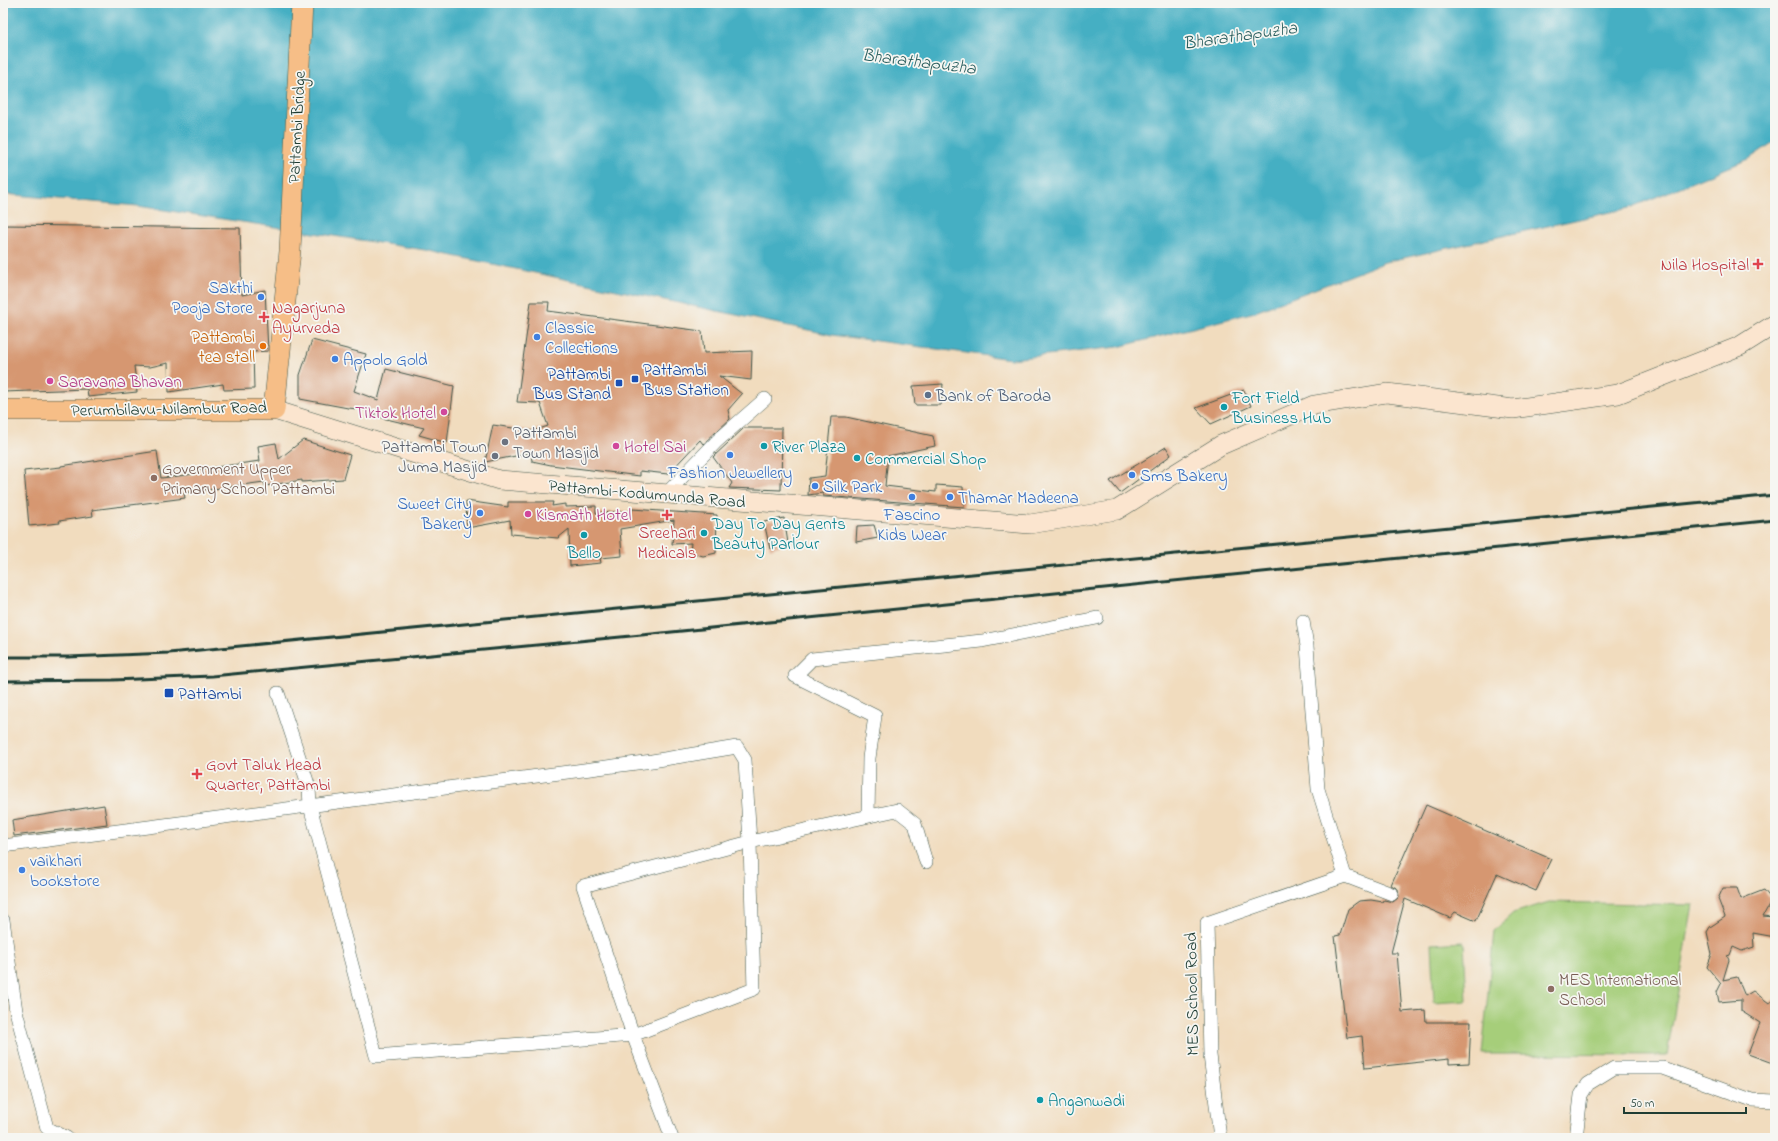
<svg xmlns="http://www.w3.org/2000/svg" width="1778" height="1141" viewBox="0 0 1778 1141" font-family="'Indie Flower',sans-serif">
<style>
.green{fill:#a6ce7a;stroke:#628657}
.water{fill:#44afc3;stroke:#32767c}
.building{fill:#d69771}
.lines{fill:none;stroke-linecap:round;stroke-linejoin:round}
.minor-casing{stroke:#3e5549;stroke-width:14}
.secondary-casing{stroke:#3e5549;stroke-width:20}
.primary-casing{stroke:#3e5549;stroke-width:22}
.minor{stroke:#fff;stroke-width:13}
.secondary{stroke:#fbe5cf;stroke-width:19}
.primary{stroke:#f6be87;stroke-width:21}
.rail{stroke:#1f3d34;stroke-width:3}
.health-dot{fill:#e0444e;stroke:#f6f6f2;stroke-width:1.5}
.shop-dot{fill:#3f7fe0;stroke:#f6f6f2;stroke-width:1.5}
.food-dot{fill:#e8710a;stroke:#f6f6f2;stroke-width:1.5}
.transit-dot{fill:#1a4fb4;stroke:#f6f6f2;stroke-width:1.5}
.hotel-dot{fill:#d1479c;stroke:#f6f6f2;stroke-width:1.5}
.service-dot{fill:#5c6f8a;stroke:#f6f6f2;stroke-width:1.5}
.culture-dot{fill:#0f9aa8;stroke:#f6f6f2;stroke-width:1.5}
.worship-dot{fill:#6b7280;stroke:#f6f6f2;stroke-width:1.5}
.education-dot{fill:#8d6e63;stroke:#f6f6f2;stroke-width:1.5}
.labels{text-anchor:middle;stroke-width:3.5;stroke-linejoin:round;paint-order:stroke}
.street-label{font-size:17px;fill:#1f3d34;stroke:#f6f6f2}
.health-label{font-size:17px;fill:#be3a42;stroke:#f6f6f2;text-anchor:start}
.shop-label{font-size:17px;fill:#366cbe;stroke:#f6f6f2;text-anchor:start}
.food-label{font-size:17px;fill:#c56008;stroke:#f6f6f2;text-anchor:end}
.transit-label{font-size:17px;fill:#164399;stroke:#f6f6f2;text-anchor:start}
.hotel-label{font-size:17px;fill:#b23c85;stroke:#f6f6f2;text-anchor:start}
.service-label{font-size:17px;fill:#4e5e75;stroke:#f6f6f2;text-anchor:start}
.culture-label{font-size:17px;fill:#0d838f;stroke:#f6f6f2;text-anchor:start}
.worship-label{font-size:17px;fill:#5b616d;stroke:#f6f6f2;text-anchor:start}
.education-label{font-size:17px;fill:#785e54;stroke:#f6f6f2;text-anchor:start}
.water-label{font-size:18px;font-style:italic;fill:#2a5f5f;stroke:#f6f6f2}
</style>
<rect width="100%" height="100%" fill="#f6f6f2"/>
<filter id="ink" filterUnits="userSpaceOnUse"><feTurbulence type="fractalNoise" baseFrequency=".025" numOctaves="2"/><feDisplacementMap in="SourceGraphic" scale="8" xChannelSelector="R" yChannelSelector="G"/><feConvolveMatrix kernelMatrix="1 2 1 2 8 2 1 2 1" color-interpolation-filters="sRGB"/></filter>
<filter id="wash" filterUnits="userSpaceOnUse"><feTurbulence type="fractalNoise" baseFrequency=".012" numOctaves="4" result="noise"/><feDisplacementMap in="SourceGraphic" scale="16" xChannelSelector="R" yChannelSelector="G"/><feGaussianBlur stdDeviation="0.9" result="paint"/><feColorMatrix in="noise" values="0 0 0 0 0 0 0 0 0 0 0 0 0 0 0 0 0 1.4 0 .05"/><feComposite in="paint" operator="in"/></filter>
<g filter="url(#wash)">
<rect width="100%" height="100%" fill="#f1dcbe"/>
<!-- green -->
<path class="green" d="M 1549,902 L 1693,905 L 1667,1055 L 1482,1054 L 1494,931 L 1513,913 Z
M 1464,942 L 1467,1001 L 1434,1003 L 1431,944 Z"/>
<!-- water -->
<path class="water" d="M 3,3 L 1775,3 L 1775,141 L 1749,159 L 1629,208 L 1385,262 L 1255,312 L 1118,347 L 1011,359 L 832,335 L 425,250 L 138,206 L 3,194 Z"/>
<g id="blocks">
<!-- building -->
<path class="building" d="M 3,225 L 240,228 L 242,295 L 265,290 L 268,351 L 253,352 L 254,389 L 224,390 L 223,384 L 169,392 L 168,363 L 150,367 L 134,366 L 137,392 L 88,397 L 87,389 L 3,392 Z
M 531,302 L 549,302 L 548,311 L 702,331 L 704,353 L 752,351 L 751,380 L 719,376 L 742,394 L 728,410 L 730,419 L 703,444 L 700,440 L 668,474 L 640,471 L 640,476 L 551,465 L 532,461 L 531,453 L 485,462 L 493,425 L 533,431 L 548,426 L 540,403 L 517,402 Z
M 312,340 L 366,354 L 354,391 L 378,400 L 386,369 L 454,386 L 447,443 L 419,435 L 424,428 L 374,416 L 376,411 L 348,408 L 300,399 L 300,375 Z
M 943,384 L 941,405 L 915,405 L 913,386 Z
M 1244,390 L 1251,406 L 1211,424 L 1196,408 Z
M 831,417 L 846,417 L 933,436 L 935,446 L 888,456 L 885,486 L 936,492 L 936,485 L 963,487 L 964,507 L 823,496 L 823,493 L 808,495 L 809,478 L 825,476 Z
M 744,428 L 782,428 L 781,490 L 729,488 L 732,483 L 713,457 Z
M 303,440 L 350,455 L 343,479 L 302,482 L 302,480 L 265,486 L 264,482 L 184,493 L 185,498 L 92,510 L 93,516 L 59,521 L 60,523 L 29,526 L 24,471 L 61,467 L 61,466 L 157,451 L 161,478 L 195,474 L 194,470 L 260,461 L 258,446 L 276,443 L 279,459 Z
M 1166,447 L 1171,455 L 1120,493 L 1110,481 Z
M 466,501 L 508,507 L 508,502 L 553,502 L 552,506 L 565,504 L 565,507 L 596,506 L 596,513 L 632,511 L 632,509 L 717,515 L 716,553 L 703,556 L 690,552 L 691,543 L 672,544 L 674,520 L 620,529 L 622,556 L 600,558 L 601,563 L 570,566 L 569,529 L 558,538 L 511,534 L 510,520 L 467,528 Z
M 784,518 L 788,543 L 770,549 L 764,522 Z
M 874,525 L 878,538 L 856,542 L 857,526 Z
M 104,805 L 107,824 L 14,836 L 12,820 Z
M 1426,805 L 1551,859 L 1536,891 L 1497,874 L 1476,921 L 1455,912 L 1450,918 L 1405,899 L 1391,953 L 1397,953 L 1402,1012 L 1425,1010 L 1426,1022 L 1471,1022 L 1469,1063 L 1449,1064 L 1449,1059 L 1365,1068 L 1362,1036 L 1347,1038 L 1335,936 L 1340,935 L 1348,909 L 1359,901 L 1371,900 L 1383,902 L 1384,900 L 1393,902 L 1399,897 L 1398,889 L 1391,885 Z
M 1723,888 L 1737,888 L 1741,899 L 1764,890 L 1772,900 L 1763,916 L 1775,917 L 1775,937 L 1753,933 L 1754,947 L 1742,951 L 1733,947 L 1730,955 L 1727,956 L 1729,960 L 1723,980 L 1737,977 L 1745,996 L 1753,991 L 1769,1003 L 1775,999 L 1775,1064 L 1748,1054 L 1760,1023 L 1741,1011 L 1741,1000 L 1719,1002 L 1717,992 L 1721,984 L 1707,967 L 1712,954 L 1707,932 L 1710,927 L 1725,917 L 1718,899 Z"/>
</g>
</g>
<g filter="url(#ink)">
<use href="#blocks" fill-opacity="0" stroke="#3e5549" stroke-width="1"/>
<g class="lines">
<defs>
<path id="minor" d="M 666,494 L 717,441 L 765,399
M 1303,621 L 1307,646 L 1318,789 L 1345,876
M 278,693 L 309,787 L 310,806 L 376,1056 L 633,1035 L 754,989 L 750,842 L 583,886 L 633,1035 L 672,1138
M 868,816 L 869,758 L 875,716 L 795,676 L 812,659 L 982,641 L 1097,618
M 3,846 L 652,761 L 737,747 L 745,760 L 750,842 L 897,810 L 915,824 L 926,862
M 3,920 L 16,1011 L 47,1128 L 67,1138
M 1220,1138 L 1210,1055 L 1207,923 L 1345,876 L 1392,894
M 1576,1138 L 1581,1095 L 1588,1084 L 1614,1068 L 1663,1068 L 1752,1100 L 1775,1101"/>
<path id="secondary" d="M 274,410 L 499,480 L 1030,524 L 1117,510 L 1221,445 L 1314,405 L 1387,393 L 1513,409 L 1618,394 L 1740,346 L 1775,324"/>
<path id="primary" d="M 3,410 L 274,410 L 290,251 L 302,3"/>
</defs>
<!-- minor casing -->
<use href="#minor" class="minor-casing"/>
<!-- secondary casing -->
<use href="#secondary" class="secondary-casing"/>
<!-- primary casing -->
<use href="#primary" class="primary-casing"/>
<!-- minor -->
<use href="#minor" class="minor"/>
<!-- secondary -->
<use href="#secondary" class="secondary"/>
<!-- primary -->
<use href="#primary" class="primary"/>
<!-- rail -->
<path class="rail" d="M 3,657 L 68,657 L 169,653 L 1775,495
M 3,681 L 113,680 L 212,676 L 652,634 L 1775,520"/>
</g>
</g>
<!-- markers -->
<g class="health-dot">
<path d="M1756 258h4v4h4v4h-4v4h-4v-4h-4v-4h4z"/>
<path d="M262 311h4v4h4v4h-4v4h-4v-4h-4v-4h4z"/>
<path d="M665 509h4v4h4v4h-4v4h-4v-4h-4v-4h4z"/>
<path d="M195 768h4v4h4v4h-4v4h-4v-4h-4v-4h4z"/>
</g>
<g class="shop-dot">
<circle cx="261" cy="297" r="4"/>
<circle cx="537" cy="337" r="4"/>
<circle cx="335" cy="359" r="4"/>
<circle cx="730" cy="455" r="4"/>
<circle cx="1132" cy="475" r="4"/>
<circle cx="815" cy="486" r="4"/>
<circle cx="912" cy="497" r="4"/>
<circle cx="950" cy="497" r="4"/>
<circle cx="480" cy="513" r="4"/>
<circle cx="22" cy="870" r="4"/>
</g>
<circle class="food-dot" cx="263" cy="346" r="4"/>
<g class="transit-dot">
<rect x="631" y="375" width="8" height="8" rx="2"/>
<rect x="615" y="379" width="8" height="8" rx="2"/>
<rect x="164" y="688" width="10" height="10" rx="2"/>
</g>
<g class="hotel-dot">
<circle cx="50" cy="381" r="4"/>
<circle cx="444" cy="412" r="4"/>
<circle cx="616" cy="446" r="4"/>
<circle cx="528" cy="514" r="4"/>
</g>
<circle class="service-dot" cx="928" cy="395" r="4"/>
<g class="culture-dot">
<circle cx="1224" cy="407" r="4"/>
<circle cx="764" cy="446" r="4"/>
<circle cx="857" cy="458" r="4"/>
<circle cx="704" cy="533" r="4"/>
<circle cx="584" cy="535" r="4"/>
<circle cx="1040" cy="1100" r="4"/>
</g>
<g class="worship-dot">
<circle cx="505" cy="442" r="4"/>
<circle cx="495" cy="456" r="4"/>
</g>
<g class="education-dot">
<circle cx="154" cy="478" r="4"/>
<circle cx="1551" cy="989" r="4"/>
</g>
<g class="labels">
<!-- street labels -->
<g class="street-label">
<text transform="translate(296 127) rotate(-87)" y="6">Pattambi Bridge</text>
<text transform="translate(169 408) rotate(-1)" y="6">Perumbilavu-Nilambur Road</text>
<text transform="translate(647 493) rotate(5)" y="6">Pattambi-Kodumunda Road</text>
<text transform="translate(1191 994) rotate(-91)" y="6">MES School Road</text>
</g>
<!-- health labels -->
<g class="health-label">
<text x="1749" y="270" text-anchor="end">Nila Hospital</text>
<text x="272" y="313">Nagarjuna<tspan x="272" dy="20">Ayurveda</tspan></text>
<text x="667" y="538" text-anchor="middle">Sreehari<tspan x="667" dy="20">Medicals</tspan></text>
<text x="206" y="770">Govt Taluk Head<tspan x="206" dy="20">Quarter, Pattambi</tspan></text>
</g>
<!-- shop labels -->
<g class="shop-label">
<text x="253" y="293" text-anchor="end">Sakthi<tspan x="253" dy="20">Pooja Store</tspan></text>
<text x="545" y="333">Classic<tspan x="545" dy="20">Collections</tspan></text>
<text x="343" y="365">Appolo Gold</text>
<text x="730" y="478" text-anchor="middle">Fashion Jewellery</text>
<text x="1140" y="481">Sms Bakery</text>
<text x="823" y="492">Silk Park</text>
<text x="958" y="503">Thamar Madeena</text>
<text x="472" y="509" text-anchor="end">Sweet City<tspan x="472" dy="20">Bakery</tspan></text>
<text x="912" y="520" text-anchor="middle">Fascino<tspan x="912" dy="20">Kids Wear</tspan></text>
<text x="30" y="866">vaikhari<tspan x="30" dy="20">bookstore</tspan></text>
</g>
<!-- food labels -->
<g class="food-label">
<text x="255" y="342">Pattambi<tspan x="255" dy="20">tea stall</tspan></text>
</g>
<!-- transit labels -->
<g class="transit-label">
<text x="643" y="375">Pattambi<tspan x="643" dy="20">Bus Station</tspan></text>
<text x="611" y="379" text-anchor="end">Pattambi<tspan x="611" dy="20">Bus Stand</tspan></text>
<text x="178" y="699">Pattambi</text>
</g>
<!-- hotel labels -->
<g class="hotel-label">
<text x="58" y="387">Saravana Bhavan</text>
<text x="436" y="418" text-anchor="end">Tiktok Hotel</text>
<text x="624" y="452">Hotel Sai</text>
<text x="536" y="520">Kismath Hotel</text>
</g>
<!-- service labels -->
<g class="service-label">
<text x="936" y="401">Bank of Baroda</text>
</g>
<!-- culture labels -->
<g class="culture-label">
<text x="1232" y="403">Fort Field<tspan x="1232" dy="20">Business Hub</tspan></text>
<text x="772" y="452">River Plaza</text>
<text x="865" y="464">Commercial Shop</text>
<text x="712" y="529">Day To Day Gents<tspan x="712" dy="20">Beauty Parlour</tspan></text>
<text x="584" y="558" text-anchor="middle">Bello</text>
<text x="1048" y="1106">Anganwadi</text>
</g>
<!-- worship labels -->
<g class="worship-label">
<text x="513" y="438">Pattambi<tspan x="513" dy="20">Town Masjid</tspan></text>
<text x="487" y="452" text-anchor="end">Pattambi Town<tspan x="487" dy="20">Juma Masjid</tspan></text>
</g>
<!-- education labels -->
<g class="education-label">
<text x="162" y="474">Government Upper<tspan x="162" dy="20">Primary School Pattambi</tspan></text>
<text x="1559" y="985">MES International<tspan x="1559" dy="20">School</tspan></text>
</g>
<!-- water labels -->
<g class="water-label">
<text transform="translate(1240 35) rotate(-8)" y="6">Bharathapuzha</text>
<text transform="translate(919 61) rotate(7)" y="6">Bharathapuzha</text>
</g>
</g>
<!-- margin -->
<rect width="1778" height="1141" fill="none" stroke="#f6f6f2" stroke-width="16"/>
<!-- scale -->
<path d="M1624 1107v6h122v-6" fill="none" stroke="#1f3d34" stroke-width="2"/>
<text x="1630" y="1107" font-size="12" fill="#1f3d34" stroke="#f6f6f2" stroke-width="3" paint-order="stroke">50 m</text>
</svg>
